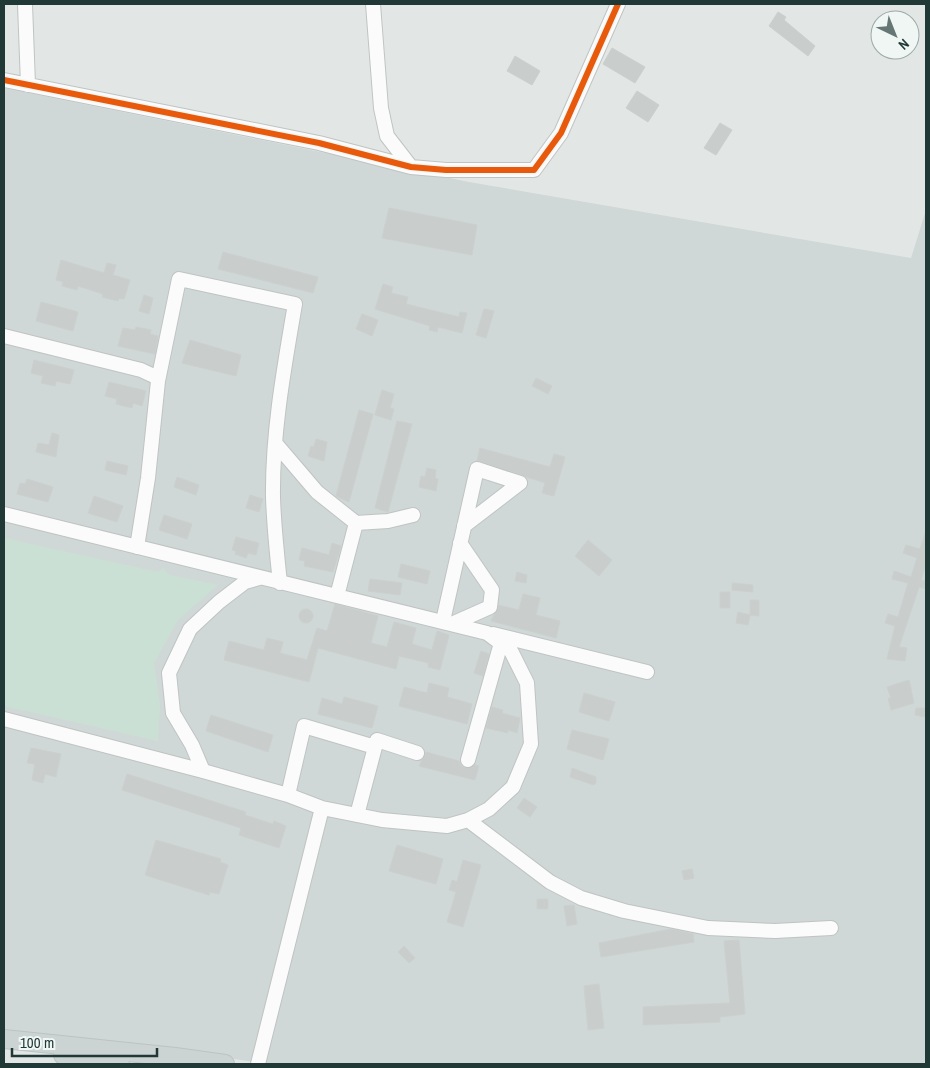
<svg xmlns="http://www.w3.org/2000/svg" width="930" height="1068" viewBox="0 0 930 1068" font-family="'Archivo Narrow',sans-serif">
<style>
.built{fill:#cfd8d6}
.green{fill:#cbe0d5}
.building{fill:#c9cecd;stroke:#cbd0cf}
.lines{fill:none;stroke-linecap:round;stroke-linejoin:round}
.minor-casing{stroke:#bfc4c3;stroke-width:16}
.major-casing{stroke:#bcc3c3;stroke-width:20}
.minor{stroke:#fbfbfb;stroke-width:14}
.major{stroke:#ccd4d3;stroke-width:18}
.cycleway-casing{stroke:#eff6f4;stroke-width:9}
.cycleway{stroke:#e8590c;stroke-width:6}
</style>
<rect width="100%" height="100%" fill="#e2e7e6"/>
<!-- built -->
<path class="built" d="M 4,88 L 469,182 L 911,258 L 926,210 L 926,1064 L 272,1064 L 4,1029 Z"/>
<!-- green -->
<path class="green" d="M 4,538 L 158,572 L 163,568 L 170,575 L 218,585 L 178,620 L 154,663 L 160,705 L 158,741 L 4,706 Z"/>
<!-- building -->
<path class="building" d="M 778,12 L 786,17 L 784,20 L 815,46 L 808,56 L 769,26 Z
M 612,48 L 645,67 L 635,83 L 603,64 Z
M 515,56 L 540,71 L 532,85 L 507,71 Z
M 637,91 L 659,105 L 648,122 L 626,108 Z
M 720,123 L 732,130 L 716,155 L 704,148 Z
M 389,208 L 477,225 L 472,255 L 382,238 Z
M 223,252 L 318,277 L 313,293 L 218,269 Z
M 61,260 L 104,273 L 107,263 L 116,265 L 113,275 L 130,280 L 124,299 L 119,298 L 118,301 L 102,297 L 103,294 L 78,286 L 77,290 L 62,286 L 63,282 L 56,280 Z
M 383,284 L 393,287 L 391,293 L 408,297 L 406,304 L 459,317 L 460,312 L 467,313 L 462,333 L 438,327 L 437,332 L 429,330 L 430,326 L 375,309 Z
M 144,295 L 153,298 L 149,314 L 139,311 Z
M 41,302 L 78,312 L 73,331 L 36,321 Z
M 484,309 L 494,311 L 486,338 L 476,335 Z
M 362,314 L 378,320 L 372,336 L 356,329 Z
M 136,327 L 151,330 L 150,334 L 158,336 L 155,354 L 118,346 L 123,328 L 135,330 Z
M 190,340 L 241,355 L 236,376 L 182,363 Z
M 34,360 L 74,370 L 70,384 L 56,381 L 55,386 L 41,383 L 43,376 L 31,373 Z
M 536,378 L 552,386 L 548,394 L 532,386 Z
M 109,382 L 146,391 L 142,406 L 133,403 L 132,408 L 116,404 L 117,399 L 105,396 Z
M 382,390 L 394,394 L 390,408 L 394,409 L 391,420 L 375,415 Z
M 359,410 L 373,414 L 349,502 L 336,496 Z
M 397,421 L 412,424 L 388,512 L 375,508 Z
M 52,433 L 59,435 L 56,457 L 36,452 L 38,443 L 49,445 Z
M 316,439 L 327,442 L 324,461 L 308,456 L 311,446 L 314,447 Z
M 480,448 L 550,467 L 554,454 L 565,457 L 554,496 L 542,493 L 545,483 L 477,461 Z
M 107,461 L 128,466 L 126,475 L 105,470 Z
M 427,468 L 436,470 L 435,478 L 438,479 L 436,491 L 419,487 L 421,476 L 425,477 Z
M 177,477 L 199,485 L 196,495 L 174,487 Z
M 27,479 L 53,487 L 48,502 L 17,494 L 20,483 L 25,484 Z
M 250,495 L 263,499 L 259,512 L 246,508 Z
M 94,496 L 123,506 L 117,522 L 88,513 Z
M 164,515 L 192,524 L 187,539 L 159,530 Z
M 925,534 L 926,564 L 921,580 L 926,581 L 926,589 L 919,587 L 899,647 L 907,648 L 905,661 L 887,659 L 895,626 L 885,623 L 888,614 L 898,617 L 908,583 L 892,579 L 894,571 L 911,577 L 917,558 L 903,553 L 906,545 L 920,549 Z
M 236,537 L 259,543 L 256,555 L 248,553 L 246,558 L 235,554 L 236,551 L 232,550 Z
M 588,540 L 612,560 L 599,576 L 575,556 Z
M 332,543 L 341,546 L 333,572 L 304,566 L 305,561 L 299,560 L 302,548 L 329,555 Z
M 401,564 L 430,571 L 427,584 L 398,577 Z
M 517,572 L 527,575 L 526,583 L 515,581 Z
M 370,579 L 402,583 L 400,595 L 368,591 Z
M 732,583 L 753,585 L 753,592 L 732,590 Z
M 720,592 L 730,592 L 730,608 L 720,608 Z
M 523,594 L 540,598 L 536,615 L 560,621 L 556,638 L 491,621 L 499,605 L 519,610 Z
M 750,600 L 759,600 L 759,616 L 750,615 Z
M 335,604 L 378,616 L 371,643 L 387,647 L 394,622 L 416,628 L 412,644 L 432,650 L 437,631 L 449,635 L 440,670 L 428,667 L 429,663 L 399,656 L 396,669 L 318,648 L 309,682 L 224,660 L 229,641 L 264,650 L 267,638 L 283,642 L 280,653 L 307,660 L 317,628 L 327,631 Z
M299 616a7 7 0 1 1 14 0a7 7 0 1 1-14 0Z
M 738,612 L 750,615 L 748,625 L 736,623 Z
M 481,651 L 489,654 L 483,676 L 474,673 Z
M 909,680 L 914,703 L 891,710 L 888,698 L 891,698 L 887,687 Z
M 429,683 L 449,688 L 447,697 L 472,704 L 467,724 L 399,706 L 404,687 L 427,693 Z
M 584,693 L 615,702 L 609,721 L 579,712 Z
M 344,697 L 378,706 L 372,728 L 318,714 L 322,698 L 342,704 Z
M 492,707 L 503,710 L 502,713 L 520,718 L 517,733 L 508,730 L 508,733 L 486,728 Z
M 916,708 L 926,708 L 926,717 L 915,715 Z
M 211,715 L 273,735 L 268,752 L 206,731 Z
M 572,730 L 609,739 L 603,760 L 567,749 Z
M 31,748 L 61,754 L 56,777 L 45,774 L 43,783 L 32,780 L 35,764 L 27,763 Z
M 426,752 L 459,761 L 461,766 L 466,768 L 475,765 L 479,766 L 475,780 L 419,766 Z
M 572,768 L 596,777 L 596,783 L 594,785 L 570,777 Z
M 127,774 L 246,812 L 245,815 L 273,824 L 274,821 L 286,826 L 279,848 L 239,835 L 241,828 L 122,790 Z
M 524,798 L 537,807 L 530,817 L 517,808 Z
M 156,840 L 221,859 L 220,862 L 228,865 L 219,894 L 210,892 L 209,895 L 145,875 Z
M 397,845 L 443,859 L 436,884 L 389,871 Z
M 463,860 L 481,865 L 463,927 L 447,922 L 456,892 L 449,890 L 452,880 L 457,882 Z
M 692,869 L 694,878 L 684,880 L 682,871 Z
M 537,899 L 548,899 L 548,909 L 537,909 Z
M 574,905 L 577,924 L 567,926 L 564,906 Z
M 671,929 L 693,934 L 694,942 L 601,957 L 599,943 Z
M 739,940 L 745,1014 L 720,1017 L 720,1022 L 643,1025 L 643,1007 L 730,1003 L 724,941 Z
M 404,946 L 415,958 L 409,963 L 398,952 Z
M 599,984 L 604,1028 L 588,1030 L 584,986 Z"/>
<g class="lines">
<defs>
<path id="minor" d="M 25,4 L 28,85
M 373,4 L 381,108 L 387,136 L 411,167
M 4,80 L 319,143 L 411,167 L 446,170 L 534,170 L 561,133 L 618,4
M 4,336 L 141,370 L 156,377 L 158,381 L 148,478 L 137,547
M 158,381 L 179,279 L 295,304 C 284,368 272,434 273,498 C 274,526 277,555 280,583
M 276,444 L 317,492 L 356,523 L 337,596
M 4,514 L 487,633 L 511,651 L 527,683 L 531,744 L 513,787 L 489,809 L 468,820 L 447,826 L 382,820 L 322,808 L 288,795 L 203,771 L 4,719
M 356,523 L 388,521 L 413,515
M 443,621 L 477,469 L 520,483 L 464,526
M 454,623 L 490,607 L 492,590 L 460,543
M 493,634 L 647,672
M 375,747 L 377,740 L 417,753
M 468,760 L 501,643
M 203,771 L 192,745 L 173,713 L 169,673 L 190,629 L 219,602 L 245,582 L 259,578
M 288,795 L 304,726 L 375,747 L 357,815
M 468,820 L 550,882 L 581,898 L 624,911 L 708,928 L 775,931 L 831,928
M 258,1064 L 322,808"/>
<path id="major" d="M 4,1039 L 175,1057 L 225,1064
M 63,1055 L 120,1064"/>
</defs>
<!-- minor casing -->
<use href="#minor" class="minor-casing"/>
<!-- major casing -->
<use href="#major" class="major-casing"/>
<!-- minor -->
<use href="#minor" class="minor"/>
<!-- major -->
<use href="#major" class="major"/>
<defs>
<path id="cycleway" d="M 4,80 L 319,143 L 411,167 L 446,170 L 534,170 L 561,133 L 618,4"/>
</defs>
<!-- cycleway casing -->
<use href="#cycleway" class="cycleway-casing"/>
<!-- cycleway -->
<use href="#cycleway" class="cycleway"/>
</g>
<!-- border -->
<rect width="930" height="1068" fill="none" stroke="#213936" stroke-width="10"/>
<!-- north arrow -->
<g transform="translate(895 35) rotate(137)"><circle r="24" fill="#eff6f4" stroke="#9daaa8"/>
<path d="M0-4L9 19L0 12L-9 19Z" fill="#657674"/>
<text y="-8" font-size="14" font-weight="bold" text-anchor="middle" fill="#213936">N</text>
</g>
<!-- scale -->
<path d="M12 1048v8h145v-8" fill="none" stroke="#213936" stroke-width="2.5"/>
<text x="20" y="1048" font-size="15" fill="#213936" stroke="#eff6f4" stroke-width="4" paint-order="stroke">100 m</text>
</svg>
